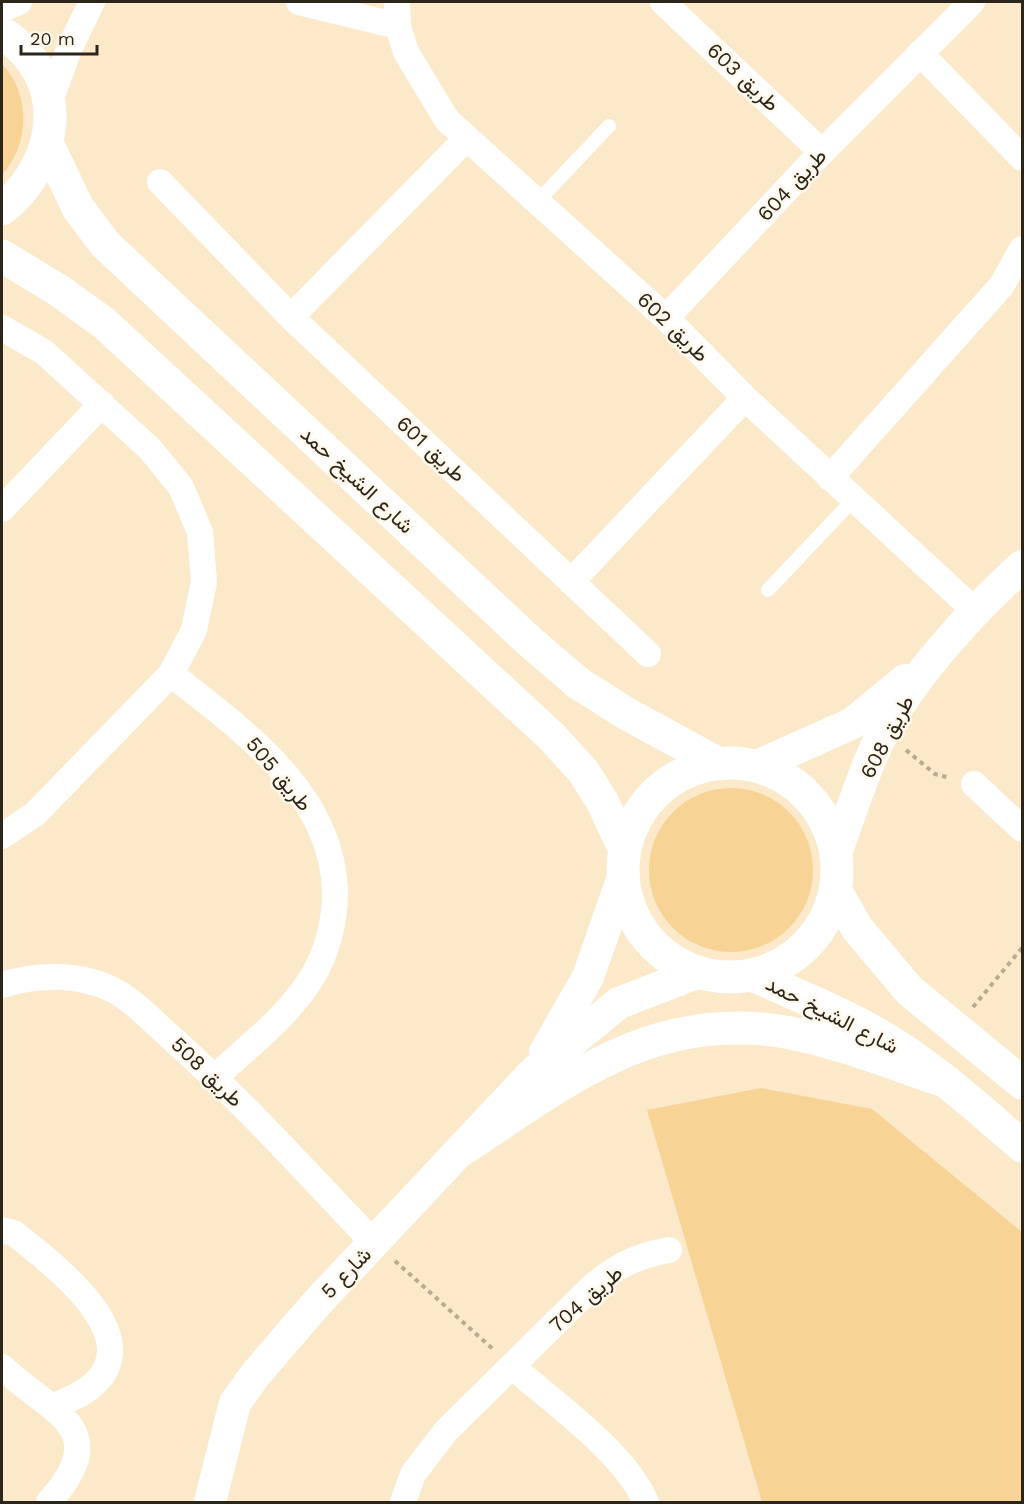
<svg xmlns="http://www.w3.org/2000/svg" width="1024" height="1504" viewBox="0 0 1024 1504" font-family="'Work Sans',Vazirmatn,sans-serif">
<style>
.green{fill:#f7d496}
.lines{fill:none;stroke-linecap:round;stroke-linejoin:round}
.path{stroke:#b9aa92;stroke-width:4;stroke-dasharray:4.5 4.5;stroke-linecap:butt}
.service{stroke:#fff;stroke-width:14}
.minor{stroke:#fff;stroke-width:26}
.tertiary{stroke:#fff;stroke-width:32}
.secondary{stroke:#fff;stroke-width:33}
.labels{text-anchor:middle;stroke-width:5;stroke-linejoin:round;paint-order:stroke}
.street-label{font-size:21px;fill:#2c251a;stroke:#fff8eb}
</style>
<rect width="100%" height="100%" fill="#fbe9ca"/>
<!-- green -->
<path class="green" d="M 2,64 C 31,94 30,144 2,175 Z
M649 870a82 82 0 1 1 164 0a82 82 0 1 1-164 0Z
M 761,1088 L 872,1109 L 1022,1232 L 1022,1502 L 762,1502 L 647,1110 Z"/>
<g class="lines">
<!-- path -->
<path class="path" d="M 906,750 L 935,774 L 950,778
M 973,1007 L 1022,948
M 395,1261 L 494,1350"/>
<!-- service -->
<path class="service" d="M 537,202 L 609,126
M 768,590 L 854,499"/>
<!-- minor -->
<path class="minor" d="M 299,2 L 398,26
M 397,2 L 398,26 L 406,52 L 447,120 L 666,318 L 745,398 L 974,610
M 663,2 L 822,152
M 2,9 L 19,2
M 920,53 L 1022,158
M 49,104 L 69,49 L 92,2
M 160,182 L 291,317 L 648,654
M 291,317 L 467,138
M 666,318 L 822,152 L 972,2
M 2,328 L 44,352 L 150,449 L 181,487 L 200,532 L 204,582 L 194,630 L 171,674 L 35,814 L 2,836
M 830,478 L 1002,285 L 1022,249
M 2,509 L 102,404
M 571,582 L 745,398
M 171,674 C 242,730 333,793 335,892 C 335,922 327,954 311,979 C 287,1017 248,1047 215,1077
M 974,784 L 1022,829
M 2,985 C 36,974 80,973 113,990 C 136,1002 156,1025 176,1042 C 246,1105 309,1175 374,1243
M 2,1230 L 14,1233 C 49,1262 150,1334 93,1385 C 82,1395 66,1401 52,1407
M 2,1367 C 52,1414 115,1428 49,1502
M 513,1367 C 555,1404 623,1451 646,1502
M 403,1502 L 413,1474 L 446,1431 L 593,1286 C 616,1266 639,1255 669,1250"/>
<!-- tertiary -->
<path class="tertiary" d="M 757,766 L 853,723 L 905,680
M 836,853 C 854,806 868,753 896,710 C 931,656 975,609 1022,566
M 545,1052 L 588,977 L 623,877
M 210,1502 L 235,1403 L 255,1375 L 316,1304 L 533,1073 L 619,1003 L 699,972"/>
<!-- secondary -->
<path class="secondary" d="M 2,33 C 71,77 61,162 2,209
M 47,143 L 78,208 L 105,244 L 527,639 L 578,683 L 627,714 L 719,764
M 2,256 L 58,290 L 104,323 L 552,737 L 583,771 L 602,801 L 625,850
M623 870a107 107 0 1 1 214 0a107 107 0 1 1-214 0Z
M 835,890 L 857,928 L 909,990 L 1022,1083
M 753,975 C 787,991 823,1005 857,1023 C 919,1054 970,1101 1022,1146
M 463,1149 C 567,1081 652,1010 785,1032 C 840,1042 894,1064 947,1082"/>
</g>
<g class="labels">
<!-- street labels -->
<g class="street-label">
<text transform="translate(743 77) rotate(43)" y="7">طريق 603</text>
<text transform="translate(792 185) rotate(-47)" y="7">طريق 604</text>
<text transform="translate(673 327) rotate(44)" y="7">طريق 602</text>
<text transform="translate(431 449) rotate(43)" y="7">طريق 601</text>
<text transform="translate(357 480) rotate(43)" y="7">شارع الشيخ حمد</text>
<text transform="translate(887 737) rotate(-62)" y="7">طريق 608</text>
<text transform="translate(279 774) rotate(50)" y="7">طريق 505</text>
<text transform="translate(832 1015) rotate(27)" y="7">شارع الشيخ حمد</text>
<text transform="translate(207 1072) rotate(44)" y="7">طريق 508</text>
<text transform="translate(346 1273) rotate(-46)" y="7">شارع 5</text>
<text transform="translate(586 1299) rotate(-41)" y="7">طريق 704</text>
</g>
</g>
<!-- border -->
<rect width="1024" height="1504" fill="none" stroke="#2c251a" stroke-width="6"/>
<!-- scale -->
<path d="M21 45v9h76v-9" fill="none" stroke="#2c251a" stroke-width="3"/>
<text x="30" y="45" font-size="18" fill="#2c251a" stroke="#fff8eb" stroke-width="4.5" paint-order="stroke">20 m</text>
</svg>
